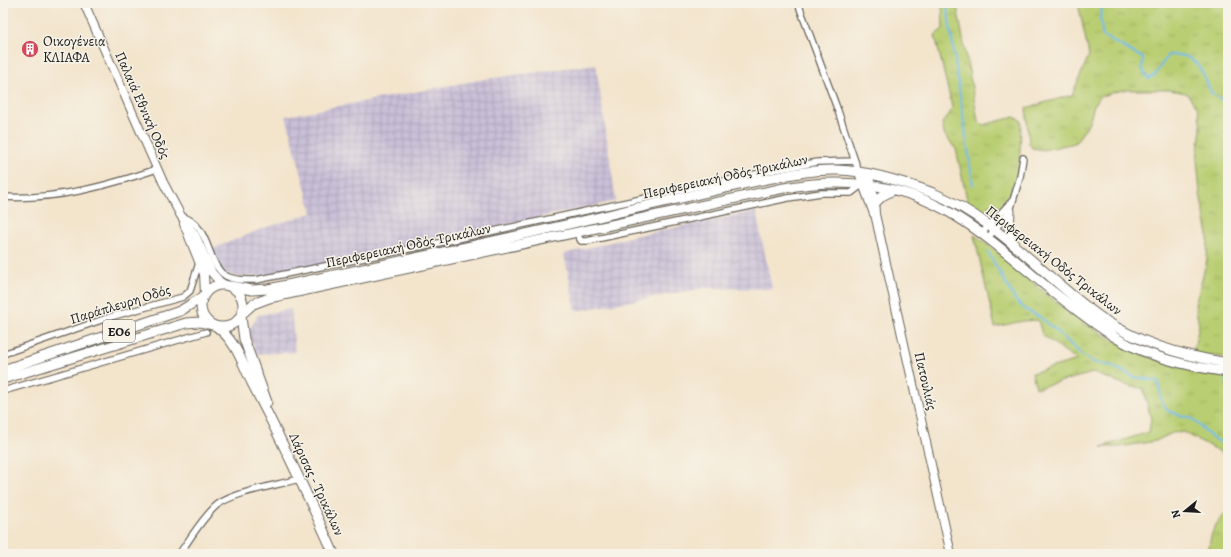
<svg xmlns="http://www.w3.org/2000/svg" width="1231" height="557" viewBox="0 0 1231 557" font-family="Alegreya,serif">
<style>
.industrial{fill:url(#industrial-grid)}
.grass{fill:url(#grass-tufts);stroke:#6a7547}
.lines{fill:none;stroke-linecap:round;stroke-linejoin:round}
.stream{stroke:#72bdeb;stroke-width:2}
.street-casing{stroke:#67625a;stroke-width:8}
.secondary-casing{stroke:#67625a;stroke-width:10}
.primary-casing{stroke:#67625a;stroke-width:11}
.street{stroke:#fff;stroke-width:5.5}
.secondary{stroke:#fff;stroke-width:8}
.primary{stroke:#fff;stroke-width:9}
.labels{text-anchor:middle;stroke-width:3;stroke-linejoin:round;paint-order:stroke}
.shield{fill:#f7f3e8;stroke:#5e5c59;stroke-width:1}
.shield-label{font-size:13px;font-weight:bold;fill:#1c1c1c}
.poi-label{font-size:14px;fill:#1c1c1c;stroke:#f7f3e8;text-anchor:start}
.street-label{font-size:14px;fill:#1c1c1c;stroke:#f7f3e8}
</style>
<defs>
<pattern id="industrial-grid" width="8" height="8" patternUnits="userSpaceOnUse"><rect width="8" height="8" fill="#c9bfd7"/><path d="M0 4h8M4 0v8" fill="none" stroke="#aca4b8"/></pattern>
<pattern id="grass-tufts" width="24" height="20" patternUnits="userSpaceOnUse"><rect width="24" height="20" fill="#b9ce72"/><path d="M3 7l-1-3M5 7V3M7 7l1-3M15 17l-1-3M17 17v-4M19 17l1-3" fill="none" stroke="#9eb062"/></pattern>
</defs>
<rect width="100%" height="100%" fill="#f7f3e8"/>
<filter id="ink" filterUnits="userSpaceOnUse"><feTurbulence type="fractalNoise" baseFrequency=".025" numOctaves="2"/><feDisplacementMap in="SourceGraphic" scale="8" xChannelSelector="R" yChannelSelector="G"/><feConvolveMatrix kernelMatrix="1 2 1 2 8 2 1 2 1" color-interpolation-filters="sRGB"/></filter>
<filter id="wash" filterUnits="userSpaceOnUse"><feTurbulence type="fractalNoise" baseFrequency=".012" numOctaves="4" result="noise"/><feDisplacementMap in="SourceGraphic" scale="16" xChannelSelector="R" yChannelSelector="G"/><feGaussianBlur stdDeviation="0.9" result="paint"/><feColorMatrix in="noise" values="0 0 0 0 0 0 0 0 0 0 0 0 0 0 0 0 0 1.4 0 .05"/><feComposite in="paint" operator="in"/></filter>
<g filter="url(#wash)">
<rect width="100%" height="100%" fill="#f3e4cc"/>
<!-- industrial -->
<path class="industrial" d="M 596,64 L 616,201 L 275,275 L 236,277 L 224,273 L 220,269 L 212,249 L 261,229 L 312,213 L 286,116 L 479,80 Z
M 756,211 L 772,289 L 704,288 L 576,311 L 564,254 L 634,236 Z
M 291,309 L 295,352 L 257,354 L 248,332 L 258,315 Z"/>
<!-- grass -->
<path class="grass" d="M 942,3 L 960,3 L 957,6 L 978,120 L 983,125 L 1014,117 L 1021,120 C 1020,150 1022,182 1002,206 C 998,210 992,215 986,215 C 979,215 973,208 968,204 L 956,149 L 944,134 L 942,123 L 950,113 L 952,107 L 935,35 L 943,29 Z
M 1078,3 L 1228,3 L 1228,358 L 1193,353 L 1199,325 L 1195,305 L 1207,260 L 1208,235 L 1200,194 L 1197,159 L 1201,128 L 1198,108 L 1186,93 L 1169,90 L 1123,90 L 1101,96 L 1094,105 L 1089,123 L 1075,143 L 1044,150 L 1032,148 L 1029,143 L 1026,108 L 1072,95 L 1089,55 Z
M 974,235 C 1002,253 1024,276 1050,297 C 1104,341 1158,368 1228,376 L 1228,460 L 1221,452 L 1183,432 L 1172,433 L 1156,441 L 1120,447 L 1101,447 L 1149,432 L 1151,419 L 1143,388 L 1132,387 L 1093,373 L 1036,388 L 1032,373 L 1077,360 L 1042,335 L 1038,320 L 1023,321 L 995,327 Z
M 1228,511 L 1228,554 L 1209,554 C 1208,537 1215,522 1228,511 Z"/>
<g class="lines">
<!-- stream -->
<path class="stream" d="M 949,3 L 947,6 L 973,185
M 1103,3 L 1100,18 L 1103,36 L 1143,58 L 1142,68 L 1148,79 L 1155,75 L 1168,55 C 1191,53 1198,62 1207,82 C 1208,85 1209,90 1212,93 C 1216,98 1222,100 1228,101
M 1228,168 L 1226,179 L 1228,201
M 988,252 L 1016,301 L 1026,310 L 1040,317 L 1058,332 L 1083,356 L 1092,362 L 1112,366 L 1134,377 L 1158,381 L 1162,403 L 1170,412 L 1193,419 L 1211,437 L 1228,446
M 1227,357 L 1228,328
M 1226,378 L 1228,384"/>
</g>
</g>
<g filter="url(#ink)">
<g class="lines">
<defs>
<path id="street" d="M 798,3 L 838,111 L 859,173
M 3,197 C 56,200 107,186 157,169
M 181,216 C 211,224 206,265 226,276 C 235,281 246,280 256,280 L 448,241 L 774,170 L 818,162 L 855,161
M 576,232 L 581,241 L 587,241 L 788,198 L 821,193 L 851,193 L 863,184
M 981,234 L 1012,201
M 987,239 L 1010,211 L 1020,177 L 1023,158
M 3,354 L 110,317 L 183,297 L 190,291 L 199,263
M 3,391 L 206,332
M 179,554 C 191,538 202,518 217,505 C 234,492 278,485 299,479"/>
<path id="secondary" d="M 84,3 L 163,182 L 181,216 L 195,235 L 212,273 L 220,282 L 225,285
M 859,173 L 874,214
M 868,174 L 874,197 L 875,214 L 951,554
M 184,224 L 204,274 L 205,294"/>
<path id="primary" d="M 875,203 L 882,196 L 893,190
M 1010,211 L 1009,229 L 1014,245
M201 306a21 21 0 1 1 42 0a21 21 0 1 1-42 0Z
M 230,286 L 252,290 L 268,289 C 384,264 501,241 616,213 C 663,202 710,191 757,181 C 784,176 811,169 838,170 C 870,171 904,182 933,193 C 999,220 1045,279 1103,319 C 1140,344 1183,356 1228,363
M 242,314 L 253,304 L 269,298 L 784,188 C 842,177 902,183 954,215 C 987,235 1017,262 1047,287 C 1070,305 1093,324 1118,339 C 1151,358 1191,367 1228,372
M 241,317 L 244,339 L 267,402
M 217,327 C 236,341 242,363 252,383 C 281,439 308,496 334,554
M 3,370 L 180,311 L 203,297
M 3,379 L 186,323 L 200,322 L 212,325"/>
</defs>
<!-- street casing -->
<use href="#street" class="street-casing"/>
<!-- secondary casing -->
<use href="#secondary" class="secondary-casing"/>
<!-- primary casing -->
<use href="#primary" class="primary-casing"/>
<!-- street -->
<use href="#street" class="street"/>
<!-- secondary -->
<use href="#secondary" class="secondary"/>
<!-- primary -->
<use href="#primary" class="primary"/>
</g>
</g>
<!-- icons -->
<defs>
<symbol id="building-disc" viewBox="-11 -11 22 22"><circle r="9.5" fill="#d1495b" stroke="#f7f3e8"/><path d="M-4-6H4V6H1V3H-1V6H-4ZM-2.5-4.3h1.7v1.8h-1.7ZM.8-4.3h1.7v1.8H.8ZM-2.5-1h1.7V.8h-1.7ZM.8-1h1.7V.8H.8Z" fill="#fff"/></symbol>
</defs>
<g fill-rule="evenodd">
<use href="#building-disc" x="20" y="39" width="20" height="20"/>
</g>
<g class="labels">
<!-- shield labels -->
<rect class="shield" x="103" y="320" width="32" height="22" rx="3"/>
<g class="shield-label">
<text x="119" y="336">ΕΟ6</text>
</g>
<!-- poi labels -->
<g class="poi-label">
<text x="43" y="46">Οικογένεια<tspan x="43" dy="16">ΚΛΙΑΦΑ</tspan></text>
</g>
<!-- street labels -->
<g class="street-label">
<text transform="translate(143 105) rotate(66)" y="5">Παλαιά Εθνική Οδός</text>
<text transform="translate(725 176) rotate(-12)" y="5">Περιφερειακή Οδός Τρικάλων</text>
<text transform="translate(408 245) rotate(-12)" y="5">Περιφερειακή Οδός Τρικάλων</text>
<text transform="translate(1054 260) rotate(38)" y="5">Περιφερειακή Οδός Τρικάλων</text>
<text transform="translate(120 304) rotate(-17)" y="5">Παράπλευρη Οδός</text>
<text transform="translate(926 381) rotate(77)" y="5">Πατουλιάς</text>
<text transform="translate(317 484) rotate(65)" y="5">Λάρισας - Τρικάλων</text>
</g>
</g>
<!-- margin -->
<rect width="1231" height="557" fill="none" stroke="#f7f3e8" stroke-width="16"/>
<!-- north arrow -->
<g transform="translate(1185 511) rotate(252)" stroke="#f7f3e8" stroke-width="3" paint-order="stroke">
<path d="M0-3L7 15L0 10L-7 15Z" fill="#1c1c1c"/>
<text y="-6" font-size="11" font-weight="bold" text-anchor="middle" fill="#1c1c1c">N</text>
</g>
</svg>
